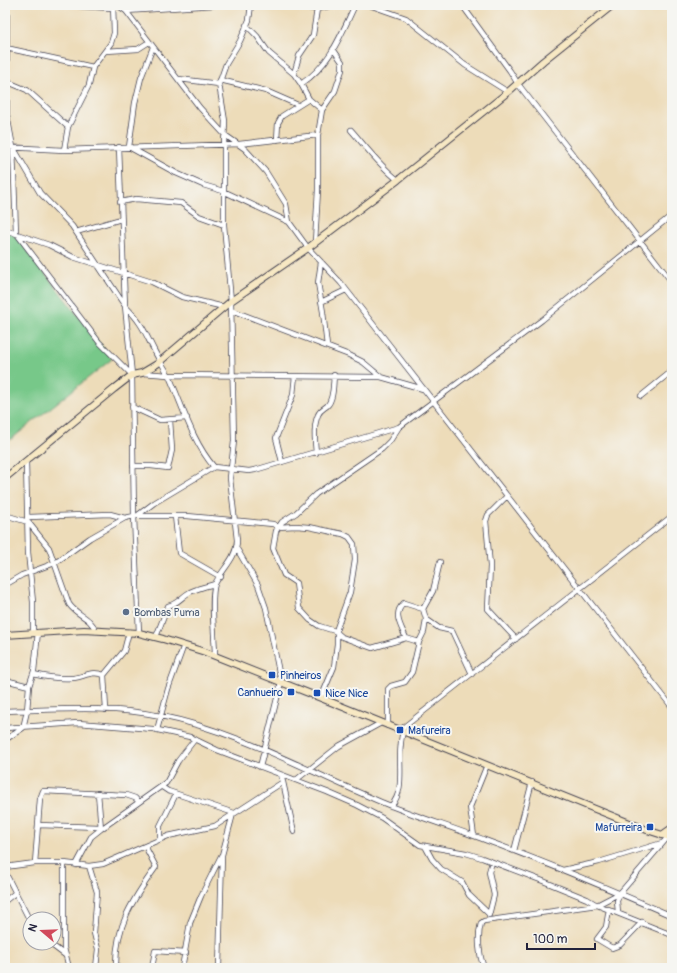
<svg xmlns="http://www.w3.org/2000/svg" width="677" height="973" viewBox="0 0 677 973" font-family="Pangolin,sans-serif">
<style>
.green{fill:#77c889;stroke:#4c7562}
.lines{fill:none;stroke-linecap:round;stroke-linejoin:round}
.street-casing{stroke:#403e4e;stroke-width:6}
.secondary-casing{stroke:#403e4e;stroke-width:8}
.street{stroke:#fff;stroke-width:4.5}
.secondary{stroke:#f7e8c3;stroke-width:6}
.service-dot{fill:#5c6f8a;stroke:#f6f6f2;stroke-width:1.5}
.transit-dot{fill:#1a4fb4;stroke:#f6f6f2;stroke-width:1.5}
.labels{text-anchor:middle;stroke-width:4;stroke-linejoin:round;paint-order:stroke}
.service-label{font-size:11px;fill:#4e5e75;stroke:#f6f6f2;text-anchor:start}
.transit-label{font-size:11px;fill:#164399;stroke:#f6f6f2;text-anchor:start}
</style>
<rect width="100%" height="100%" fill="#f6f6f2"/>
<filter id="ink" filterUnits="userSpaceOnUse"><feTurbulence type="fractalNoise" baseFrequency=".025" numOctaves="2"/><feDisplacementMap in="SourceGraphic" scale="8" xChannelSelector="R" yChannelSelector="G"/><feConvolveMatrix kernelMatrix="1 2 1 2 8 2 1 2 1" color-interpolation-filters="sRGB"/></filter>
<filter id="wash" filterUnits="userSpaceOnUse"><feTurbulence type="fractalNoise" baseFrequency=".012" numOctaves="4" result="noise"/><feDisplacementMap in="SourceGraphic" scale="16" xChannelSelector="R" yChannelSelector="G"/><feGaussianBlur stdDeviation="0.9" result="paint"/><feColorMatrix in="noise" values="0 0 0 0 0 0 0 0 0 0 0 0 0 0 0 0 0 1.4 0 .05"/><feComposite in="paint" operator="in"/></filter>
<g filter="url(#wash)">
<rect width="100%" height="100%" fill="#eddcb9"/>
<!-- green -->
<path class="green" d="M 12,231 L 112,359 L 5,444 L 5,236 Z"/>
</g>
<g filter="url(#ink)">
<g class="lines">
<defs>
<path id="street" d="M 7,5 L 7,115 L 13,147 L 16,233 L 99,342 L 132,375
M 60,5 L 113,8
M 117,5 L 126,11 L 200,108 L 225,135 L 245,149 L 266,172 L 286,204 L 289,222 L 308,248 L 341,283 L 672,707
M 283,5 L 317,9 L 333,5
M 369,5 L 406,18 L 465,65 L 508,92
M 462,5 L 510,71 L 518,84 L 672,282
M 126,11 L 215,5
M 246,25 L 257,36 L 269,53 L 294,74 L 301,84 L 309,99 L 322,110
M 153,47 L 141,78 L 135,103 L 129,147 L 176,173 L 203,185 L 223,191 L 289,222
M 6,48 L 93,67
M 106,51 L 138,49 L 149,42
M 294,74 L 299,56 L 313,35 L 317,9
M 179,79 L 219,84
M 220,80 L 266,91 L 298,105
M 8,82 L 27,90 L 68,127
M 301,84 C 330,65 341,35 355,5
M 351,130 C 366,147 380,166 398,180
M 277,140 L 278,123 L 282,116 L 309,99
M 5,147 L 64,150 L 239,144 L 318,135
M 13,147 L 40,193 L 72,226 L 125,306 L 132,375 L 134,516 L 139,633
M 119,147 L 125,306 C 143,324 144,331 155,352 C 159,360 165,368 169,376 C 183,407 192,441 214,467 L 249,471 L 255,470 L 399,427 L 542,320 L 672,215
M 64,150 L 68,127 L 89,85 L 93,67 L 111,43 L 114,33 L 113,5
M 120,202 L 136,199 L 181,203 L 199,216 L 224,225
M 5,230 L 49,245 L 73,257 L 152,282 L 182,297 L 224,307
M 76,232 L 121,219
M 315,242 L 318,190 L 318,135 L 322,110 L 335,91 L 342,70 L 342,62 L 333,49
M 321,262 L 318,283 L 323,312 L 327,346
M 321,302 L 346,290
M 231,310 L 349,355 L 363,362 L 381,377
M 142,373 L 168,375 L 381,377 L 423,389
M 641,396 L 672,371
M 132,407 L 160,420 L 187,418
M 399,427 L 390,441 L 382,449 L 316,494 L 296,513 L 282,522 L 276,531 L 273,548 L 284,575 L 296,583 L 299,608 L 310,620 L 319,626 L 335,631 L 342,637 L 372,648 L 406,638 L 419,642
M 316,453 C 315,441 313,426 318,415 C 320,410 323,409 327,406 C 334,399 333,384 334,375
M 26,461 L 28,552 L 33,602 L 33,633
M 282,462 L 276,438 L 293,395 L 295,376
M 133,466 L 151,466 L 168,468 L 172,450 L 170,420
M 507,496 L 488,515 L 486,521 L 490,566 L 488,609 L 516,639
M 5,515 L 28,522 L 49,548 L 69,604 C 77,616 90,616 96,631
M 138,515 L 154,503 L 214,467
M 175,516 L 179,553 L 221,577
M 29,517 L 110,514 L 125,518
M 237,549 L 258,585 L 266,608 L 281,682 L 260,767
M 5,585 L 22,575 L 55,563 L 90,538 L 125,518 L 134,516 L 187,516 L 273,524 L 278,527 L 296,526 L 309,527 L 343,534 L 349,537 L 354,544 L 355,560 L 350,592 L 337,628 L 337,644 L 334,667 L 321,698
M 426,619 L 439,628 L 452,631 L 472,674
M 156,637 L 168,606 C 179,603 181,597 190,592 C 198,588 207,586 215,584
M 406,638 C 401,626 392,614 404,603 L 423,609
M 215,656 C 215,640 210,597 215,584 C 222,569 237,558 237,540 L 230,478 L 234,441 L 231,301 L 224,225 L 224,144 L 225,121 L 219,84 L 226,64 L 240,41 L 249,20 L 251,5
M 33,674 C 46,677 60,679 73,678 C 84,677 92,670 104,675
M 5,680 L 29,686
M 106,710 L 104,675 L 124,651 L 129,632
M 5,711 C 56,710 110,705 161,716 C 238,731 309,772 381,802 C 415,816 451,827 485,840 C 548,863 610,889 672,916
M 388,726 L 388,689 L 391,686 L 405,682 L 412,672 L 419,642 L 424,632 L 426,619 L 423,609 L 433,591 L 440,562
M 5,728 L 78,723 L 153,729 L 190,737 L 217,750 L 327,792 L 357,805 L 382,818 L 420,845 L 466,853 L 482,858 L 543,881 L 587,899 L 597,905 L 620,893
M 157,730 L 168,689 L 184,645
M 400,730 L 672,516
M 5,740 L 23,728 L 27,711 L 29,686 L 34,671 L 38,632
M 296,780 L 339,746 L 381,723
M 283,782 L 294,832
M 162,787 L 168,791 L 234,813
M 391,806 C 408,788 395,756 403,732
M 38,825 L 100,827
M 101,829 L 166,783 L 178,761 L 195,739
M 474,836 L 470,807 L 487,765
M 160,839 L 160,826 L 176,794
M 425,846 L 432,859 L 441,869 L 462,882 L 469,895 L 489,914
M 514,851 L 532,782
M 35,863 L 40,799 L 43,791 L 126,795 L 135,798 L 139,802
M 64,863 L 64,948 L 69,968
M 76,865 L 91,837 L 101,829 L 98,793
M 89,866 L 97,892 L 94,933 L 98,949 L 96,968
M 5,867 L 35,863 L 64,863 L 89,866 L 103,864 L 168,836 L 215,826 L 283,782 L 281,775
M 563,870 L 599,862 L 662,843
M 5,872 L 30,921
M 5,901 L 15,893
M 609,909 L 606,927 L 597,939 L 612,948 L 620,945 L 642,922
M 618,912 L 617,901 L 620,893 L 668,837
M 489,915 L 494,895 L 489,872 L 492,862
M 49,943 L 65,955
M 116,968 C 115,926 133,899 156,867 L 145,846
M 152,968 L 155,951 L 186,953
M 182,968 L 190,923 L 201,896 L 221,856
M 219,968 L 222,855 L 233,814
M 484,968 C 479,955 477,937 481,923 L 484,921 L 597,905 L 672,935"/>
<path id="secondary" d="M 5,478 L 114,389 L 132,375 L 142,373 L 157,364 L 231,301 L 308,248 L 398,180 L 508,92 L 543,61 L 613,5
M 5,635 L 84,630 L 139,633 L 163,639 L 205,652 L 321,698 L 647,830 L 672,838
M 662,835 L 672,828"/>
</defs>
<!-- street casing -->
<use href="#street" class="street-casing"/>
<!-- secondary casing -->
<use href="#secondary" class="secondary-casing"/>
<!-- street -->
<use href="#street" class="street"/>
<!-- secondary -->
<use href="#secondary" class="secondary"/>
</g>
</g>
<!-- markers -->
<circle class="service-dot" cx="126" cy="612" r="4"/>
<g class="transit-dot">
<rect x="268" y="671" width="8" height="8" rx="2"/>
<rect x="287" y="688" width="8" height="8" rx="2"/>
<rect x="313" y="689" width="8" height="8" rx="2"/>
<rect x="396" y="726" width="8" height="8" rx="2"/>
<rect x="646" y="823" width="8" height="8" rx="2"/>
</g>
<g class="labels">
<!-- service labels -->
<g class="service-label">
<text x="134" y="616">Bombas Puma</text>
</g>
<!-- transit labels -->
<g class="transit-label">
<text x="280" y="679">Pinheiros</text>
<text x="283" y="696" text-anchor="end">Canhueiro</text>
<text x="325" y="697">Nice Nice</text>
<text x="408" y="734">Mafureira</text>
<text x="642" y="831" text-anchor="end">Mafurreira</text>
</g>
</g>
<!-- margin -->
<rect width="677" height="973" fill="none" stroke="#f6f6f2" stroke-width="20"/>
<!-- north arrow -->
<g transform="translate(42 931) rotate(289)"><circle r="19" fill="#f6f6f2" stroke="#a1a1a9"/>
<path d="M0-3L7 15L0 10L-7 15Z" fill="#d1495b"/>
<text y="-6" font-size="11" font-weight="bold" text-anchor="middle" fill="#22223b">N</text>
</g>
<!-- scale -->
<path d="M527 943v6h68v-6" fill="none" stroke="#22223b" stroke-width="2"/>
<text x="533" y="943" font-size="12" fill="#22223b" stroke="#f6f6f2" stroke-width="3" paint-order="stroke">100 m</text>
</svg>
